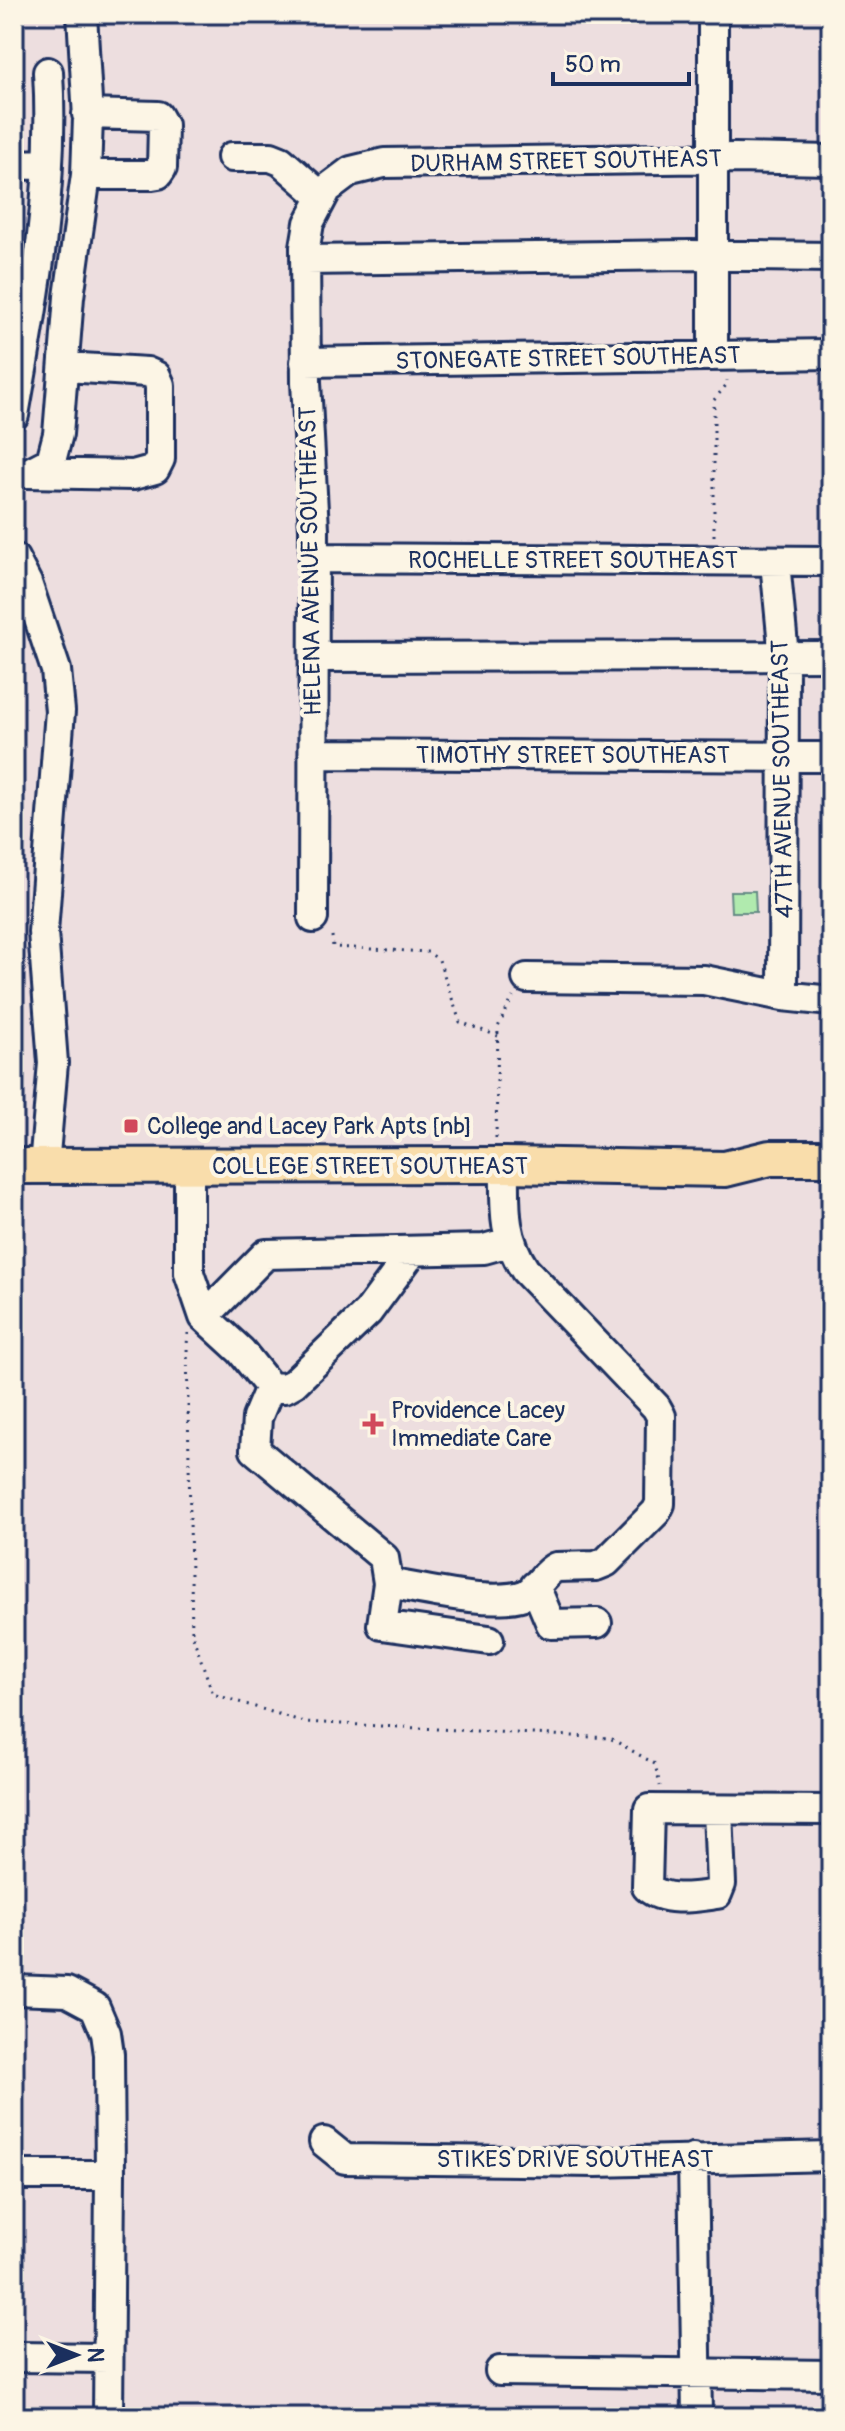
<svg xmlns="http://www.w3.org/2000/svg" width="845" height="2431" viewBox="0 0 845 2431" font-family="Pangolin,sans-serif">
<style>
.green{fill:#b0eaae;stroke:#668c86;stroke-width:2}
.lines{fill:none;stroke-linecap:round;stroke-linejoin:round}
.minor-casing{stroke:#1b2f5e;stroke-width:34}
.major-casing{stroke:#1b2f5e;stroke-width:40}
.path{stroke:#1b2f5e;stroke-width:3;stroke-dasharray:2 6;stroke-linecap:butt}
.minor{stroke:#fcf5e5;stroke-width:28}
.major{stroke:#f9ddab;stroke-width:34}
.poi-dot{fill:#d1495b;stroke:#fcf5e5;stroke-width:3}
.labels{text-anchor:middle;stroke-width:8;stroke-linejoin:round;paint-order:stroke}
.street-label{font-size:24px;fill:#1b2f5e;stroke:#fcf5e5}
.poi-label{font-size:24px;fill:#1b2f5e;stroke:#fcf5e5;text-anchor:start}
</style>
<rect width="100%" height="100%" fill="#eddedf"/>
<filter id="ink" filterUnits="userSpaceOnUse"><feTurbulence type="fractalNoise" baseFrequency=".0125" numOctaves="2"/><feDisplacementMap in="SourceGraphic" scale="16" xChannelSelector="R" yChannelSelector="G"/><feConvolveMatrix kernelMatrix="1 2 1 2 8 2 1 2 1" color-interpolation-filters="sRGB"/></filter>
<g filter="url(#ink)">
<!-- green -->
<path class="green" d="M 730,891 L 755,891 L 756,912 L 731,912 Z"/>
<g class="lines">
<defs>
<path id="minor" d="M 713,14 L 713,355
M 232,157 L 271,157 L 281,161 L 322,197
M 14,165 L 48,164
M 86,175 L 152,175 L 158,174 L 162,168 L 163,125 L 158,116 L 87,114
M 305,260 L 690,255 L 831,257
M 305,362 L 831,354
M 14,415 C 34,302 55,186 48,72
M 14,473 L 28,473 L 51,461 L 58,434 L 69,297 L 86,175 L 88,118 L 82,14
M 28,473 L 133,475 L 155,469 L 160,459 L 160,385 L 156,376 L 147,372 L 65,367
M 14,558 L 27,583 L 56,670 L 60,711 L 43,932 L 53,1063 L 44,1166
M 315,558 L 831,561
M 775,562 L 784,656 L 783,996
M 315,657 L 831,656
M 315,754 L 831,757
M 313,918 L 314,529 L 306,382 L 305,247 L 309,223 L 327,189 L 351,171 L 384,163 L 735,158 L 831,160
M 527,978 L 704,980 L 783,996 L 831,1001
M 189,1167 L 189,1273 L 204,1317
M 413,1251 L 368,1312 L 294,1383 L 285,1388 L 270,1387 L 241,1351 L 204,1317 L 266,1254 L 484,1249 L 509,1242
M 270,1387 L 257,1418 L 255,1450 L 384,1558 L 388,1583
M 535,1586 L 551,1624 L 597,1623
M 489,1640 L 382,1625 L 388,1583 C 423,1589 491,1606 524,1595 C 537,1590 543,1573 556,1567 L 596,1566 L 606,1562 L 656,1512 L 660,1504 L 661,1416 L 656,1407 L 525,1270 C 502,1236 505,1205 505,1165
M 718,1810 L 721,1884 L 717,1894 C 695,1897 665,1903 647,1887 L 649,1809 L 831,1810
M 14,1990 L 67,1992 L 95,2007 L 106,2033 L 109,2054 L 110,2175 L 108,2417
M 324,2142 L 345,2159 L 596,2162 L 831,2156
M 693,2158 L 697,2417
M 14,2175 L 110,2175
M 14,2357 L 108,2358
M 500,2371 L 831,2375"/>
<path id="major" d="M 14,1166 L 505,1165 L 725,1169 L 770,1158 L 831,1158"/>
</defs>
<!-- minor casing -->
<use href="#minor" class="minor-casing"/>
<!-- major casing -->
<use href="#major" class="major-casing"/>
<!-- path -->
<path class="path" d="M 714,536 L 714,400 L 727,384 L 727,380
M 332,936 L 333,947 L 428,952 L 439,960 L 460,1022 L 498,1036
M 496,1138 L 498,1027 L 513,997
M 188,1333 L 187,1345 L 192,1634 L 213,1694 L 304,1722 L 610,1738 L 655,1764 L 660,1786"/>
<!-- minor -->
<use href="#minor" class="minor"/>
<!-- major -->
<use href="#major" class="major"/>
</g>
</g>
<!-- markers -->
<g class="poi-dot">
<rect x="123" y="1118" width="16" height="16" rx="4"/>
<path d="M369 1412h8v8h8v8h-8v8h-8v-8h-8v-8h8z"/>
</g>
<g class="labels">
<!-- street labels -->
<g class="street-label">
<text transform="translate(566 161) rotate(-1)" y="8">DURHAM STREET SOUTHEAST</text>
<text transform="translate(568 358) rotate(-1)" y="8">STONEGATE STREET SOUTHEAST</text>
<text x="573" y="568">ROCHELLE STREET SOUTHEAST</text>
<text transform="translate(310 561) rotate(-91)" y="8">HELENA AVENUE SOUTHEAST</text>
<text x="573" y="763">TIMOTHY STREET SOUTHEAST</text>
<text transform="translate(782 779) rotate(-91)" y="8">47TH AVENUE SOUTHEAST</text>
<text x="370" y="1174">COLLEGE STREET SOUTHEAST</text>
<text x="575" y="2167">STIKES DRIVE SOUTHEAST</text>
</g>
<!-- poi labels -->
<g class="poi-label">
<text x="147" y="1134">College and Lacey Park Apts [nb]</text>
<text x="391" y="1418">Providence Lacey<tspan x="391" dy="28">Immediate Care</tspan></text>
</g>
</g>
<!-- margin -->
<rect width="845" height="2431" fill="none" stroke="#fcf5e5" stroke-width="48"/>
<rect x="24" y="24" width="797" height="2383" fill="none" stroke="#1b2f5e" stroke-width="3" filter="url(#ink)"/>
<!-- north arrow -->
<g transform="translate(76 2355) rotate(90)" stroke="#fcf5e5" stroke-width="6" paint-order="stroke">
<path d="M0-6L14 30L0 20L-14 30Z" fill="#1b2f5e"/>
<text y="-12" font-size="22" font-weight="bold" text-anchor="middle" fill="#1b2f5e">N</text>
</g>
<!-- scale -->
<path d="M553 72v12h136v-12" fill="none" stroke="#1b2f5e" stroke-width="4"/>
<text x="565" y="72" font-size="24" fill="#1b2f5e" stroke="#fcf5e5" stroke-width="6" paint-order="stroke">50 m</text>
</svg>
